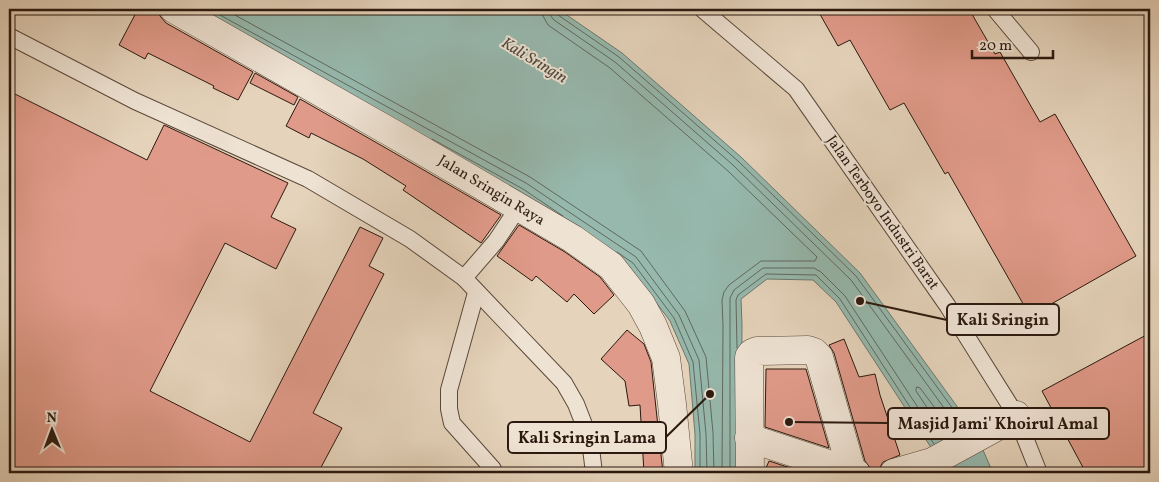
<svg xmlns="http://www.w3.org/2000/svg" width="1159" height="482" font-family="Vollkorn,serif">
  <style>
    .water { fill: #96b8ad; stroke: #6b786e }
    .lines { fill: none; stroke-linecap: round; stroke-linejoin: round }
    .shore { stroke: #60685e; stroke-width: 1 }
    .building { fill: #e09a89; stroke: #2b190f }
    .service-casing { stroke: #5a483a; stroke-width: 18 }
    .minor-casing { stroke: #5a483a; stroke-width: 29 }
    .service { stroke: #eee2d3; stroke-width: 16 }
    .minor { stroke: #eee2d3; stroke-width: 28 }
    .labels { text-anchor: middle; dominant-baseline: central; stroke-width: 4; stroke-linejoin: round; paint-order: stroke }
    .street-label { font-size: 15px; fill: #2b190f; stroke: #eee2d3 }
    .water-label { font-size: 16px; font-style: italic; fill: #4b493e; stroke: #eee2d3 }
    .leader { fill: none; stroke: #2b190f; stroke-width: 2 }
    .callout-dot { fill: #2b190f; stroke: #eee2d3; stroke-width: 2 }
    .callout { fill: #eee2d3; stroke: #2b190f; stroke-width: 2 }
    .callout-label { font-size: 16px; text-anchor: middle; font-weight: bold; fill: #2b190f }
  </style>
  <rect width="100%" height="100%" fill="#e5d3bb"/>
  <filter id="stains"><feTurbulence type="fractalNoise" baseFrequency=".004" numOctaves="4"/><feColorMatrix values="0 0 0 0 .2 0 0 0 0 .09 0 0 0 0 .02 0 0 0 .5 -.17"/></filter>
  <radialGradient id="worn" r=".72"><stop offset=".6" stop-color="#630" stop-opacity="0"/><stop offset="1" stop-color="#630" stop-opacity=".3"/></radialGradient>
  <g class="water">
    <path d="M 188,9 L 558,9 L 622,53 L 741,157 L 860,273 L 972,427 L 934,452 L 836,302 L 813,280 L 767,279 L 741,299 L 742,325 L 741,473 L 695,473 L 695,434 L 689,364 L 670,321 L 629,266 L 520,193 Z"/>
    <path d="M 979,441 L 993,473 L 943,473 L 939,464 Z"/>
  </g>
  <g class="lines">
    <g class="shore">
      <path d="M 209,9 L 526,183 L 636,257 L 679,315 L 699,360 L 706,434 L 707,473"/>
      <path d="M 224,9 L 530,177 L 641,251 L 685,311 L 706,357 L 713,433 L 714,473"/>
      <path d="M 542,9 L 543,16 L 548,25 L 610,68 L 728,171 L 817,257 L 815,261 L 761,261 L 729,285 L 724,292 L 722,300 L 723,326 L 722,473"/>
      <path d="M 549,9 L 550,15 L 554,20 L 615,62 L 733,165 L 851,280 L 955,423 L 954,425 L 939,435 L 936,435 L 845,296 L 821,272 L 814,268 L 763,268 L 734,290 L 730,298 L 730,473"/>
      <path d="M 556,9 L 558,15 L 619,57 L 738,161 L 856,276 L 964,424 L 963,427 L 954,433"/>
      <path d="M 432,139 L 523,189 L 563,216"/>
      <path d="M 617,252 L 633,263 L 674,318 L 693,362 L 700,434 L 700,473"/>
      <path d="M 737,348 L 736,300 L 738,295 L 766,274 L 816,275 L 840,299 L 934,444"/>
      <path d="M 917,387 L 920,388 L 944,420 L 943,424 L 940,425 L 938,424 L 916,391 Z"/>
    </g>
  </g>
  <g class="building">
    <path d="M 138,9 L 158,9 L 160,16 L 166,23 L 253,72 L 238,100 L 213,88 L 214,86 L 148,53 L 145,59 L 119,45 Z"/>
    <path d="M 817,9 L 969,9 L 995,54 L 1000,52 L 1040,122 L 1055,114 L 1136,256 L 1030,316 L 948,172 L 945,174 L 904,103 L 890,110 L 850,40 L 838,46 Z"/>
    <path d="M 255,73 L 298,97 L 294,105 L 250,83 Z"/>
    <path d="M 9,91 L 147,160 L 164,125 L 288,183 L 271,217 L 296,229 L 276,269 L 225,243 L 150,391 L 250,442 L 360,227 L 383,238 L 369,266 L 384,274 L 313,413 L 342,428 L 318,473 L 9,473 Z"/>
    <path d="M 300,99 L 391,151 L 501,215 L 481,243 L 403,190 L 406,186 L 363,159 L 311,133 L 309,138 L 286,126 Z"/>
    <path d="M 519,225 L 565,252 L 600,277 L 614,295 L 594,314 L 574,294 L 567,302 L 536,276 L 532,281 L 497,256 Z"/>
    <path d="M 627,330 L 644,344 L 651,362 L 663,473 L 644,473 L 640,405 L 629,406 L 625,381 L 601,359 Z"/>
    <path d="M 1150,333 L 1150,473 L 1086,473 L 1042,391 Z"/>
    <path d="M 844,339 L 859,377 L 875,374 L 880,395 L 900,455 L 883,462 L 879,469 L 879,473 L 871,473 L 871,469 L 865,461 L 834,353 L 829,345 Z"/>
    <path d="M 766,369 L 806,369 L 829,448 L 765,427 Z"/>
    <path d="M 769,461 L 806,473 L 766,473 L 766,468 Z"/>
  </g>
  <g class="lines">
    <g class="service-casing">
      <g id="service">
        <path d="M 702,9 L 796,89 L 947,305 L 1016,415 L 1039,473"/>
        <path d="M 995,9 L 1031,52"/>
        <path d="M 9,36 L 135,101 L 308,179 L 410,239 L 464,278 L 496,241 L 518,208"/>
        <path d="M 464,278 L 564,383 L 576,404 L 590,440 L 594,473"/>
        <path d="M 476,293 L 449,390 L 449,409 L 452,423 L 493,469"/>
      </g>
    </g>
    <g class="minor-casing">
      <g id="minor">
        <path d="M 174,9 L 399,137 L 573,239 L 611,266 L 641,304 L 653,326 L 666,358 L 672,404 L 679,473"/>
        <path d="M 749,438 L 856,473"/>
        <path d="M 750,473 L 749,357 L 752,353 L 757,351 L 808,350 L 814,352 L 819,357 L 852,472"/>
        <path d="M 894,473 L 932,462 L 1000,425 L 1016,415"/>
      </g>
    </g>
    <use href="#service" class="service"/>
    <use href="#minor" class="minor"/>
  </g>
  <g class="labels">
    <g class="street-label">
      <text transform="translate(491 191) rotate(31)">Jalan Sringin Raya</text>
      <text transform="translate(882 213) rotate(55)">Jalan Terboyo Industri Barat</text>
    </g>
    <g class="water-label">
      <text transform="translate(534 61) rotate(31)">Kali Sringin</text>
    </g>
  </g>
  <path class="leader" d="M860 301L947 320M789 422L888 423M710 394L666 437"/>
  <g class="callout-dot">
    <circle cx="860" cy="301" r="5"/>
    <circle cx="789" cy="422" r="5"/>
    <circle cx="710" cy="394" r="5"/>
  </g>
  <g class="callout">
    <rect x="947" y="304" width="112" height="31" rx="5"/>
    <rect x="888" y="408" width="221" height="31" rx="5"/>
    <rect x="508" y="422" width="158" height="31" rx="5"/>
  </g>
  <g class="callout-label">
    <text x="1003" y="325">Kali Sringin</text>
    <text x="998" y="429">Masjid Jami' Khoirul Amal</text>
    <text x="587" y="443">Kali Sringin Lama</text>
  </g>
  <rect width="1159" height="482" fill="none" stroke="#e5d3bb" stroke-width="30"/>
  <rect x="10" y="10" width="1139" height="462" fill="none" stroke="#2b190f" stroke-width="2.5"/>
  <rect x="15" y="15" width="1129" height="452" fill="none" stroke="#2b190f"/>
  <g transform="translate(52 430) rotate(359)" stroke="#eee2d3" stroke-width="4" paint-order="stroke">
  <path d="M0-4L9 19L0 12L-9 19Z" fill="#2b190f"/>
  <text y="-8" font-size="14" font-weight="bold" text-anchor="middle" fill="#2b190f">N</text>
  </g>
  <path d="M972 50v8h81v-8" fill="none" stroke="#2b190f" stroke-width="2.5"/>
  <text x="979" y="50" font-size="15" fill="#2b190f" stroke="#eee2d3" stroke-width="4" paint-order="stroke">20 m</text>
  <rect width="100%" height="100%" filter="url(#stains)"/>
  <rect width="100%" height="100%" fill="url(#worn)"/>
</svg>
